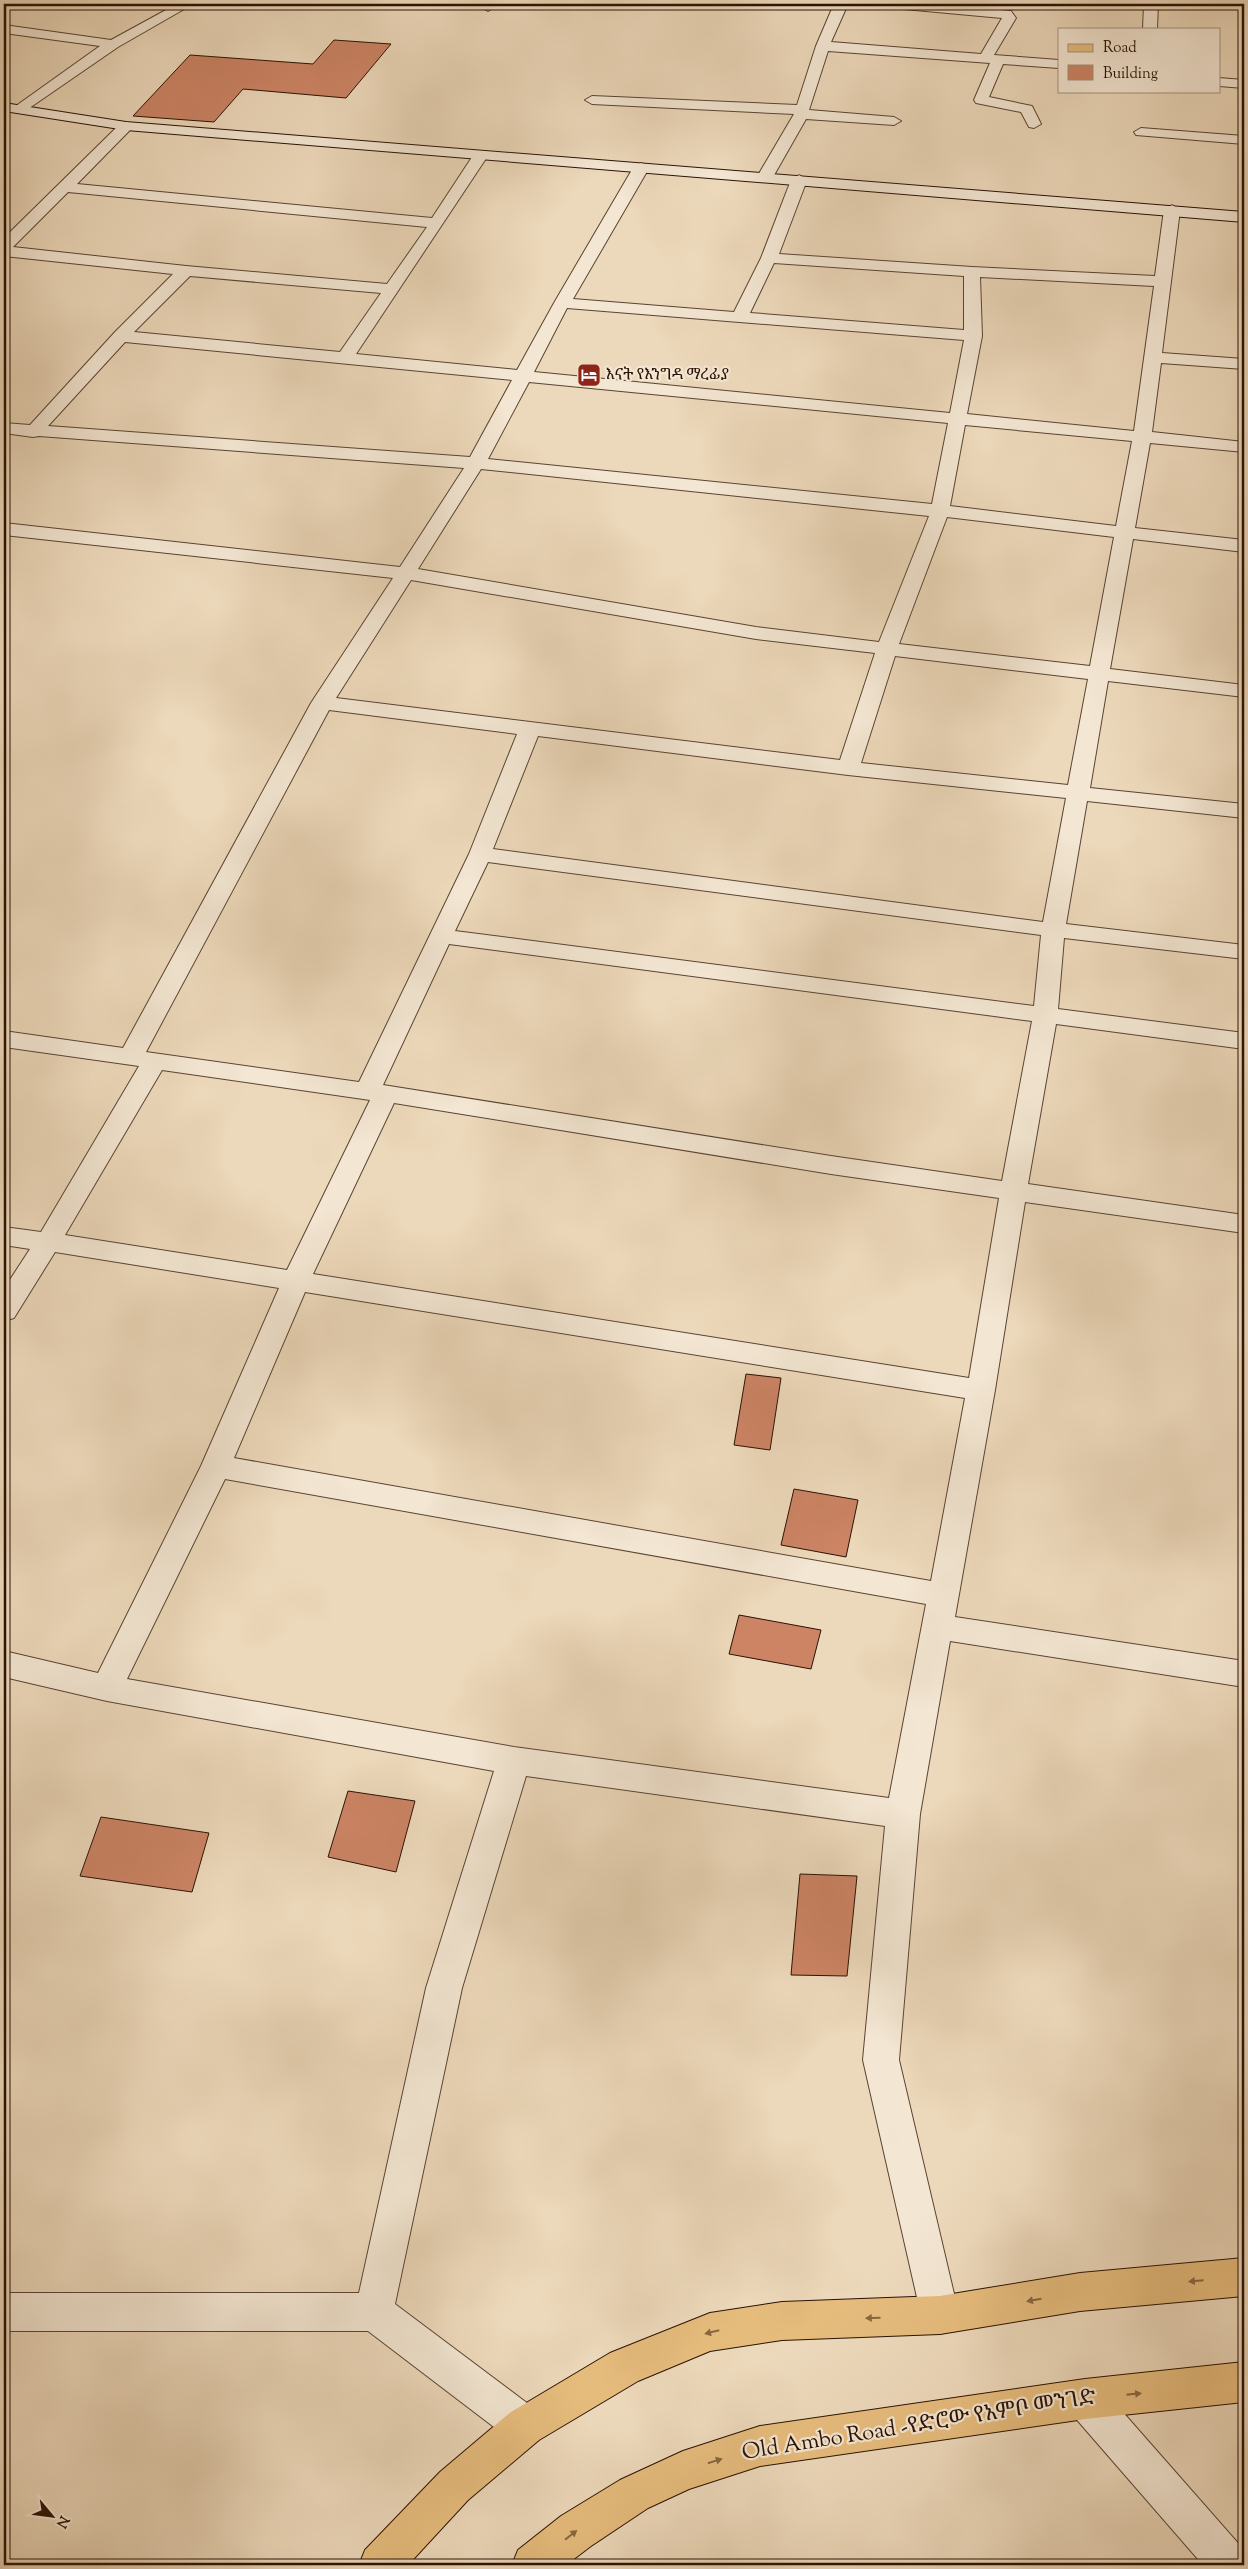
<svg xmlns="http://www.w3.org/2000/svg" width="1248" height="2569" font-family="'Sorts Mill Goudy','Noto Serif Ethiopic',serif">
  <style>
    .building { fill: #cc8465; stroke: #2a1204 }
    .lines { fill: none; stroke-linecap: round; stroke-linejoin: round }
    .street-casing { stroke: #5a4432; stroke-width: 2 }
    .secondary-casing { stroke: #2a1204; stroke-width: 2 }
    .primary-casing { stroke: #2a1204; stroke-width: 2 }
    .street { fill: #f3e6d2; fill-rule: evenodd }
    .secondary { fill: #f3e6d2; fill-rule: evenodd }
    .primary { fill: #e6bc7d; fill-rule: evenodd }
    .oneway { fill: #886740 }
    .labels { text-anchor: middle; dominant-baseline: central; stroke-width: 4.5; stroke-linejoin: round; paint-order: stroke }
    .far-poi-label { font-size: 16px; fill: #2a1204; stroke: #f3e6d2; text-anchor: start }
    .near-street-label { font-size: 22px; fill: #2a1204; stroke: #f3e6d2 }
  </style>
  <rect width="100%" height="100%" fill="#ecd8ba"/>
  <filter id="stains"><feTurbulence type="fractalNoise" baseFrequency=".004" numOctaves="4"/><feColorMatrix values="0 0 0 0 .2 0 0 0 0 .09 0 0 0 0 .02 0 0 0 .5 -.17"/></filter>
  <radialGradient id="worn" r=".72"><stop offset=".6" stop-color="#630" stop-opacity="0"/><stop offset="1" stop-color="#630" stop-opacity=".3"/></radialGradient>
  <g class="building">
    <path d="M 334,40 L 391,44 L 346,98 L 243,89 L 214,122 L 133,116 L 190,55 L 313,64 Z"/>
    <path d="M 746,1374 L 781,1378 L 770,1450 L 734,1445 Z"/>
    <path d="M 794,1489 L 858,1500 L 846,1557 L 781,1545 Z"/>
    <path d="M 739,1615 L 821,1630 L 811,1669 L 729,1654 Z"/>
    <path d="M 348,1791 L 415,1801 L 396,1872 L 328,1857 Z"/>
    <path d="M 101,1817 L 209,1833 L 192,1892 L 80,1876 Z"/>
    <path d="M 800,1874 L 857,1876 L 847,1976 L 791,1975 Z"/>
  </g>
  <g class="lines">
    <g class="street-casing">
      <g id="street">
        <path d="M 177,4 L 193,4 L 118,47 L 25,111 L 15,111 L 13,108 L 100,46 L 4,33 L 4,25 L 111,40 Z"/>
        <path d="M 484,4 L 499,4 L 488,11 L 481,7 Z"/>
        <path d="M 834,4 L 848,4 L 831,42 L 981,54 L 1002,18 L 893,8 L 886,4 L 936,4 L 1011,11 L 1016,18 L 994,55 L 1059,60 L 1059,68 L 1003,64 L 989,97 L 1032,106 L 1041,124 L 1034,128 L 1029,127 L 1021,112 L 976,103 L 974,100 L 990,63 L 828,51 L 809,110 L 894,117 L 901,121 L 894,125 L 806,119 L 773,177 L 765,182 L 757,177 L 794,114 L 592,104 L 585,100 L 592,96 L 797,105 L 816,46 Z"/>
        <path d="M 1144,4 L 1158,4 L 1157,29 L 1143,29 Z"/>
        <path d="M 1222,4 L 1244,4 L 1244,10 L 1224,7 Z"/>
        <path d="M 1219,78 L 1244,80 L 1244,88 L 1219,86 Z"/>
        <path d="M 126,122 L 133,126 L 131,129 L 77,184 L 432,218 L 476,151 L 486,151 L 489,154 L 356,354 L 517,370 L 554,303 L 633,168 L 641,163 L 649,168 L 573,299 L 734,312 L 761,258 L 791,180 L 799,175 L 807,180 L 779,254 L 972,267 L 1155,276 L 1164,210 L 1172,205 L 1180,210 L 1162,353 L 1244,359 L 1244,369 L 1161,363 L 1152,432 L 1244,442 L 1244,452 L 1150,443 L 1135,528 L 1244,540 L 1244,552 L 1133,539 L 1110,669 L 1244,685 L 1244,697 L 1108,681 L 1090,788 L 1244,804 L 1244,818 L 1087,801 L 1066,924 L 1244,945 L 1244,959 L 1064,938 L 1058,1009 L 1244,1033 L 1244,1049 L 1056,1024 L 1028,1184 L 1244,1215 L 1244,1233 L 1025,1202 L 995,1390 L 955,1617 L 1244,1661 L 1244,1687 L 950,1641 L 920,1814 L 899,2060 L 959,2315 L 954,2328 L 940,2334 L 926,2328 L 921,2315 L 863,2060 L 885,1826 L 526,1776 L 462,1988 L 395,2304 L 539,2412 L 545,2426 L 539,2440 L 525,2446 L 511,2440 L 368,2331 L 4,2331 L 4,2293 L 359,2293 L 426,1988 L 494,1771 L 107,1701 L 4,1677 L 4,1651 L 98,1673 L 201,1466 L 279,1288 L 55,1252 L 14,1318 L 4,1321 L 4,1289 L 30,1249 L 4,1245 L 4,1227 L 41,1232 L 139,1066 L 4,1047 L 4,1031 L 123,1048 L 311,703 L 393,578 L 4,535 L 4,523 L 400,567 L 464,468 L 39,436 L 33,437 L 4,433 L 4,423 L 30,425 L 115,332 L 173,274 L 4,256 L 4,238 L 121,123 ZM 68,192 L 427,227 L 387,284 L 186,266 L 13,247 ZM 774,263 L 964,276 L 964,330 L 750,313 ZM 190,276 L 381,293 L 340,352 L 134,332 ZM 980,277 L 1154,286 L 1134,431 L 967,414 L 982,336 ZM 567,308 L 964,340 L 950,413 L 534,372 ZM 125,342 L 512,380 L 470,457 L 48,426 ZM 529,382 L 948,423 L 932,504 L 488,459 ZM 965,425 L 1132,441 L 1116,526 L 950,506 ZM 481,469 L 929,516 L 879,642 L 756,627 L 418,569 ZM 947,517 L 1114,537 L 1090,666 L 899,644 ZM 411,580 L 756,639 L 875,653 L 840,760 L 336,698 ZM 895,656 L 1088,679 L 1068,785 L 861,763 ZM 329,710 L 517,734 L 469,854 L 359,1082 L 146,1052 ZM 538,736 L 848,775 L 1066,798 L 1043,922 L 493,849 ZM 488,862 L 1041,935 L 1034,1006 L 455,931 ZM 449,944 L 1032,1021 L 1002,1181 L 831,1156 L 383,1085 ZM 162,1070 L 370,1100 L 287,1270 L 65,1235 ZM 394,1103 L 831,1174 L 999,1198 L 969,1378 L 313,1274 ZM 305,1292 L 965,1398 L 931,1581 L 234,1458 ZM 225,1479 L 926,1604 L 889,1798 L 514,1747 L 127,1679 Z"/>
        <path d="M 1141,128 L 1244,136 L 1244,144 L 1136,135 L 1134,132 Z"/>
        <path d="M 1085,2379 L 1099,2385 L 1244,2550 L 1244,2565 L 1203,2565 L 1071,2413 L 1065,2399 L 1071,2385 Z"/>
      </g>
    </g>
    <g class="secondary-casing">
      <path id="secondary" d="M 4,103 L 126,122 L 1244,212 L 1244,222 L 126,130 L 4,111 Z"/>
    </g>
    <g class="primary-casing">
      <g id="primary">
        <path d="M 1244,2258 L 1244,2296 L 1080,2311 L 940,2334 L 782,2340 L 710,2351 L 638,2381 L 539,2440 L 468,2500 L 408,2565 L 359,2565 L 365,2550 L 440,2472 L 511,2412 L 610,2353 L 710,2313 L 782,2302 L 940,2296 L 1080,2273 Z"/>
        <path d="M 1244,2362 L 1244,2402 L 1085,2419 L 760,2466 L 689,2489 L 648,2508 L 591,2546 L 566,2565 L 512,2565 L 518,2550 L 561,2516 L 620,2480 L 683,2451 L 760,2426 L 1085,2379 Z"/>
      </g>
    </g>
    <use href="#street" class="street"/>
    <use href="#secondary" class="secondary"/>
    <use href="#primary" class="primary"/>
  </g>
  <defs><path id="oneway-solid" d="M-6-.8H1V-3.2L6.5 0L1 3.2V.8H-6Z" transform="scale(1.25)"/></defs>
  <g class="oneway">
    <use href="#oneway-solid" transform="translate(1196 2281) rotate(175)"/>
    <use href="#oneway-solid" transform="translate(1034 2300) rotate(170)"/>
    <use href="#oneway-solid" transform="translate(873 2318) rotate(178)"/>
    <use href="#oneway-solid" transform="translate(712 2332) rotate(166)"/>
    <use href="#oneway-solid" transform="translate(1134 2394) rotate(-6)"/>
    <use href="#oneway-solid" transform="translate(715 2461) rotate(-18)"/>
    <use href="#oneway-solid" transform="translate(571 2535) rotate(-38)"/>
  </g>
  <defs>
    <g id="hotel-square" transform="scale(1.25)"><rect x="-9" y="-9" width="18" height="18" rx="4" fill="#8f2418" stroke="#f3e6d2"/><path d="M-6-4.5h1.5V1H6V5H4.5V3h-9V5H-6ZM-4 0a1.8 1.8 0 1 1 3.6 0ZM.5 0V-2.5h3Q6-2.5 6 0Z" fill="#fff"/></g>
  </defs>
  <g fill-rule="evenodd">
    <use href="#hotel-square" x="589" y="375"/>
  </g>
  <g class="labels">
    <g class="far-poi-label">
      <text x="606" y="375">እናት የእንግዳ ማረፊያ</text>
    </g>
    <g class="near-street-label">
      <text transform="translate(919 2426) rotate(-9)">Old Ambo Road -የድሮው የአምቦ መንገድ</text>
    </g>
  </g>
  <rect width="1248" height="2569" fill="none" stroke="#ecd8ba" stroke-width="20"/>
  <rect x="5" y="5" width="1238" height="2559" fill="none" stroke="#2a1204" stroke-width="2.5"/>
  <rect x="10" y="10" width="1228" height="2549" fill="none" stroke="#2a1204"/>
  <rect x="1058" y="28" width="162" height="65" fill="#f3e6d2" stroke="#a39180"/>
  <rect x="1068" y="44" width="25" height="8" fill="#e6bc7d" stroke="#a39180"/>
  <text x="1103" y="52" font-size="15" fill="#2a1204">Road</text>
  <rect x="1068" y="65" width="25" height="15" fill="#cc8465" stroke="#a39180"/>
  <text x="1103" y="78" font-size="15" fill="#2a1204">Building</text>
  <g transform="translate(52 2516) rotate(119)" stroke="#f3e6d2" stroke-width="4" paint-order="stroke">
  <path d="M0-4L9 19L0 12L-9 19Z" fill="#2a1204"/>
  <text y="-8" font-size="14" font-weight="bold" text-anchor="middle" fill="#2a1204">N</text>
  </g>
  <rect width="100%" height="100%" filter="url(#stains)"/>
  <rect width="100%" height="100%" fill="url(#worn)"/>
</svg>
